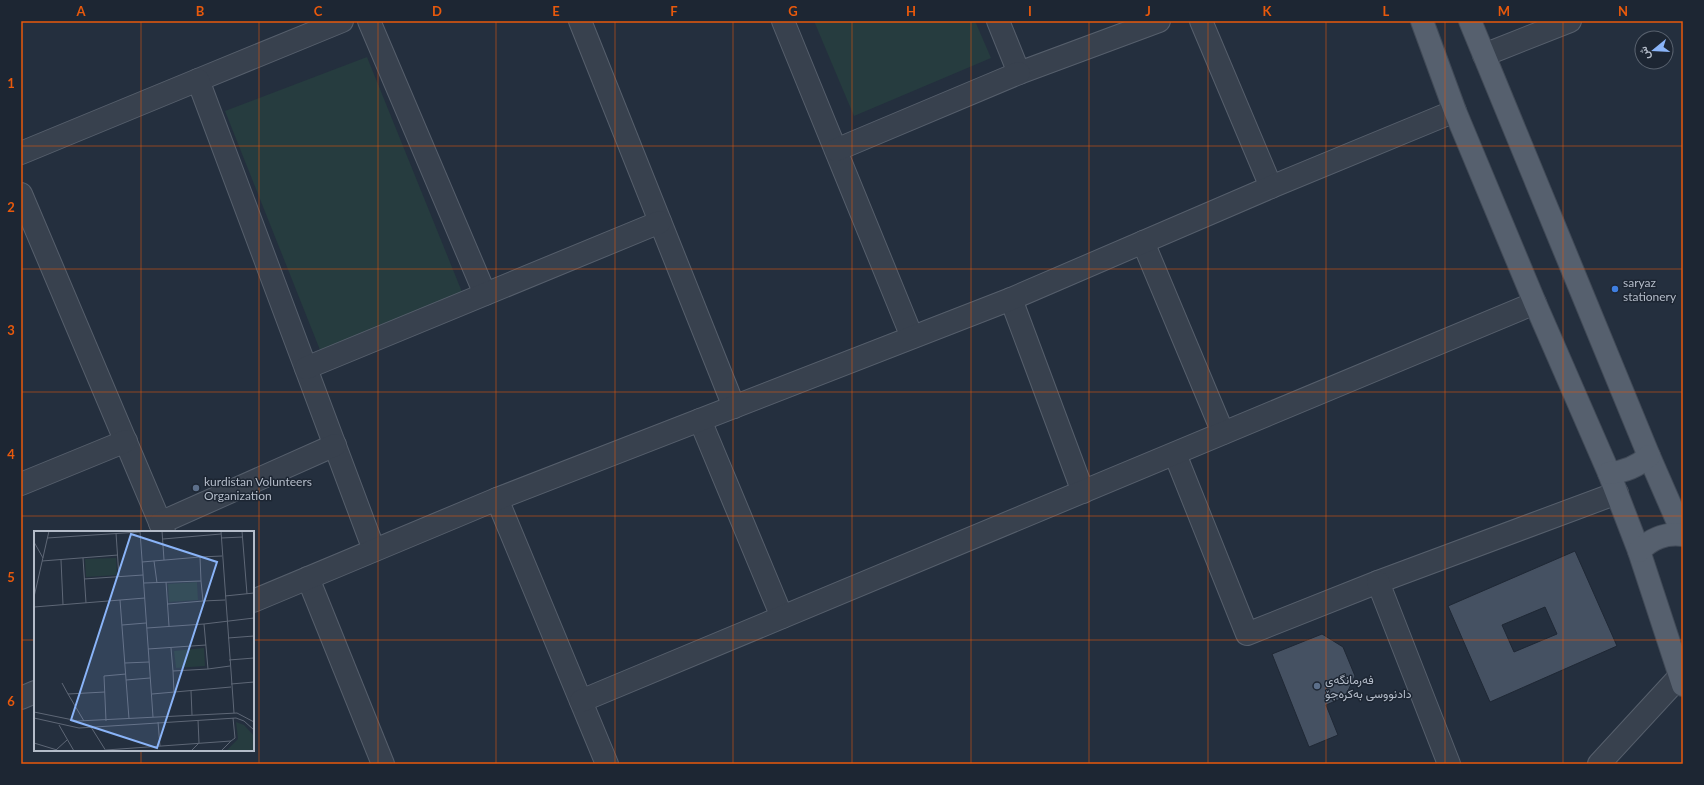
<svg xmlns="http://www.w3.org/2000/svg" width="1704" height="785" font-family="Lato,Vazirmatn,sans-serif">
  <style>
    .green { fill: #263c3f }
    .building { fill: #455162; stroke: #1f2835; fill-rule: evenodd }
    .lines { fill: none; stroke-linecap: round; stroke-linejoin: round }
    .minor-casing { stroke: #565f6c; stroke-width: 24 }
    .major-casing { stroke: #414a57; stroke-width: 24 }
    .minor { stroke: #38414e; stroke-width: 22 }
    .major { stroke: #56606e; stroke-width: 22 }
    .grid { fill: none; stroke: #e8590c; stroke-width: 1; stroke-opacity: 0.55 }
    .shop-dot { fill: #3f7fe0; stroke: #1d2633; stroke-width: 1.5 }
    .service-dot { fill: #5c6f8a; stroke: #1d2633; stroke-width: 1.5 }
    .labels { text-anchor: middle; dominant-baseline: central; stroke-width: 3; stroke-linejoin: round; paint-order: stroke }
    .poi-label { font-size: 12px; fill: #b4bcc9; stroke: #1d2633; text-anchor: start }
    .inset-road { fill: none; stroke: #5e6776; stroke-width: 1 }
    .view { fill: #8ab4f8; fill-opacity: 0.15; stroke: #8ab4f8; stroke-width: 2 }
    .inset-edge { fill: none; stroke: #b4bcc9; stroke-width: 2 }
    .neatline { fill: none; stroke: #e8590c; stroke-width: 1.5 }
    .grid-label { font-size: 13px; text-anchor: middle; font-weight: bold; fill: #e8590c }
  </style>
  <rect width="100%" height="100%" fill="#242f3e"/>
  <g class="green">
    <path d="M 814,21 L 975,21 L 991,58 L 854,116 Z"/>
    <path d="M 367,57 L 462,292 L 320,350 L 225,111 Z"/>
  </g>
  <g class="building">
    <path d="M 1575,551 L 1617,646 L 1490,702 L 1448,606 ZM 1545,607 L 1557,634 L 1514,652 L 1502,625 Z"/>
    <path d="M 1322,634 L 1343,647 L 1355,676 L 1345,697 L 1326,705 L 1338,735 L 1309,747 L 1272,654 Z"/>
  </g>
  <g class="lines">
    <g class="minor-casing">
      <g id="minor">
        <path d="M 369,21 L 485,294"/>
        <path d="M 580,21 L 734,407"/>
        <path d="M 783,21 L 912,337"/>
        <path d="M 998,21 L 1019,73 L 1159,21"/>
        <path d="M 1201,21 L 1271,187"/>
        <path d="M 1484,55 L 1570,21"/>
        <path d="M 198,80 L 342,21"/>
        <path d="M 836,150 L 1019,73"/>
        <path d="M 21,153 L 198,80 L 374,550"/>
        <path d="M 21,194 L 164,532"/>
        <path d="M 1143,242 L 1223,433"/>
        <path d="M 1011,299 L 1083,492"/>
        <path d="M 306,368 L 660,222"/>
        <path d="M 700,420 L 782,617"/>
        <path d="M 1175,454 L 1247,634 L 1378,582 L 1617,493"/>
        <path d="M 21,484 L 126,441"/>
        <path d="M 497,499 L 607,764"/>
        <path d="M 160,523 L 335,445"/>
        <path d="M 308,578 L 383,764"/>
        <path d="M 1378,582 L 1449,764"/>
        <path d="M 253,601 L 497,499 L 1011,299 L 1271,187 L 1455,111"/>
        <path d="M 21,698 L 35,692"/>
        <path d="M 581,701 L 1535,303"/>
        <path d="M 1599,764 L 1680,676"/>
      </g>
    </g>
    <g class="major-casing">
      <g id="major">
        <path d="M 1422,21 L 1455,111 L 1535,303 L 1609,473 L 1639,551 L 1683,685"/>
        <path d="M 1470,21 L 1649,456 L 1683,534"/>
        <path d="M 1609,473 C 1625,472 1637,467 1649,456"/>
        <path d="M 1639,551 C 1652,538 1665,533 1683,535"/>
      </g>
    </g>
    <use href="#minor" class="minor"/>
    <use href="#major" class="major"/>
  </g>
  <path class="grid" d="M 141,21 L 141,532M 259,21 L 259,764M 378,21 L 378,764M 496,21 L 496,764M 615,21 L 615,764M 733,21 L 733,764M 852,21 L 852,764M 971,21 L 971,764M 1089,21 L 1089,764M 1208,21 L 1208,764M 1326,21 L 1326,764M 1445,21 L 1445,764M 1563,21 L 1563,764M 21,146 L 1683,146M 21,269 L 1683,269M 21,392 L 1683,392M 21,516 L 1683,516M 21,640 L 35,640M 253,640 L 1683,640M 141,750 L 141,764"/>
  <circle class="shop-dot" cx="1615" cy="289" r="4"/>
  <g class="service-dot">
    <circle cx="196" cy="488" r="4"/>
    <circle cx="1317" cy="686" r="4"/>
  </g>
  <g class="labels">
    <g class="poi-label">
      <text x="1623" y="282">saryaz<tspan x="1623" dy="14">stationery</tspan></text>
      <text x="204" y="481">kurdistan Volunteers<tspan x="204" dy="14">Organization</tspan></text>
      <text x="1325" y="679">فەرمانگەی<tspan x="1325" dy="14">دادنووسی بەکرەجۆ</tspan></text>
    </g>
  </g>
  <g transform="translate(34 531)">
    <rect width="220" height="220" fill="#242f3e"/>
    <path d="M 82,27 L 83,44 L 52,46 L 51,28 ZM 163,51 L 164,69 L 135,71 L 134,53 ZM 170,117 L 171,135 L 142,137 L 140,120 ZM 202,191 L 210,194 L 220,205 L 220,220 L 192,220 L 204,208 Z" fill="#263c3f"/>
    <path class="inset-road" d="M 106,0 L 119,186M 128,0 L 130,29M 187,0 L 200,182M 208,0 L 213,63M 82,2 L 85,46M 13,7 L 106,1M 187,7 L 209,6M 129,8 L 187,3M 0,11 L 9,27M 49,27 L 52,72M 27,29 L 29,74M 8,30 L 84,24M 120,30 L 123,52M 108,31 L 166,26M 50,48 L 109,44M 132,51 L 135,95M 110,52 L 167,50 L 166,26 L 188,25M 191,65 L 220,62M 0,66 L 15,0M 86,69 L 95,188M 169,70 L 191,69M 134,73 L 169,70 L 167,50M 0,76 L 111,67M 170,93 L 220,87M 88,94 L 112,92M 113,97 L 170,93 L 174,138 L 196,135M 194,107 L 220,105M 137,117 L 139,140M 114,118 L 172,114M 195,129 L 220,127M 91,132 L 115,131M 92,149 L 116,147M 28,152 L 34,163M 197,153 L 220,151M 157,160 L 158,184M 140,161 L 139,140 L 174,138M 118,163 L 197,156M 0,181 L 44,190 L 203,182 L 220,191M 0,187 L 45,197 L 202,187 L 210,190 L 220,199M 50,190 L 34,163 L 71,161M 72,190 L 70,145 L 92,143M 124,191 L 126,215M 25,194 L 40,220M 57,196 L 72,220M 0,212 L 23,219M 22,219 L 33,209M 72,219 L 197,210 L 201,207 L 199,187M 157,220 L 165,212 L 164,189M 187,220 L 197,210"/>
    <path class="view" d="M 97,3 L 183,31 L 123,217 L 37,189 Z"/>
    <rect width="220" height="220" class="inset-edge"/>
  </g>
  <rect width="1704" height="785" fill="none" stroke="#1d2633" stroke-width="44"/>
  <g transform="translate(1654 50) rotate(252)"><circle r="19" fill="#1d2633" stroke="#59626f"/>
  <path d="M0-3L7 15L0 10L-7 15Z" fill="#8ab4f8"/>
  <text y="-6" font-size="11" font-weight="bold" text-anchor="middle" fill="#b4bcc9">ش</text>
  </g>
  <rect x="22" y="22" width="1660" height="741" class="neatline"/>
  <g class="grid-label">
    <text x="81" y="16">A</text>
    <text x="200" y="16">B</text>
    <text x="318" y="16">C</text>
    <text x="437" y="16">D</text>
    <text x="556" y="16">E</text>
    <text x="674" y="16">F</text>
    <text x="793" y="16">G</text>
    <text x="911" y="16">H</text>
    <text x="1030" y="16">I</text>
    <text x="1148" y="16">J</text>
    <text x="1267" y="16">K</text>
    <text x="1386" y="16">L</text>
    <text x="1504" y="16">M</text>
    <text x="1623" y="16">N</text>
    <text x="11" y="88">1</text>
    <text x="11" y="212">2</text>
    <text x="11" y="335">3</text>
    <text x="11" y="459">4</text>
    <text x="11" y="582">5</text>
    <text x="11" y="706">6</text>
  </g>
</svg>
